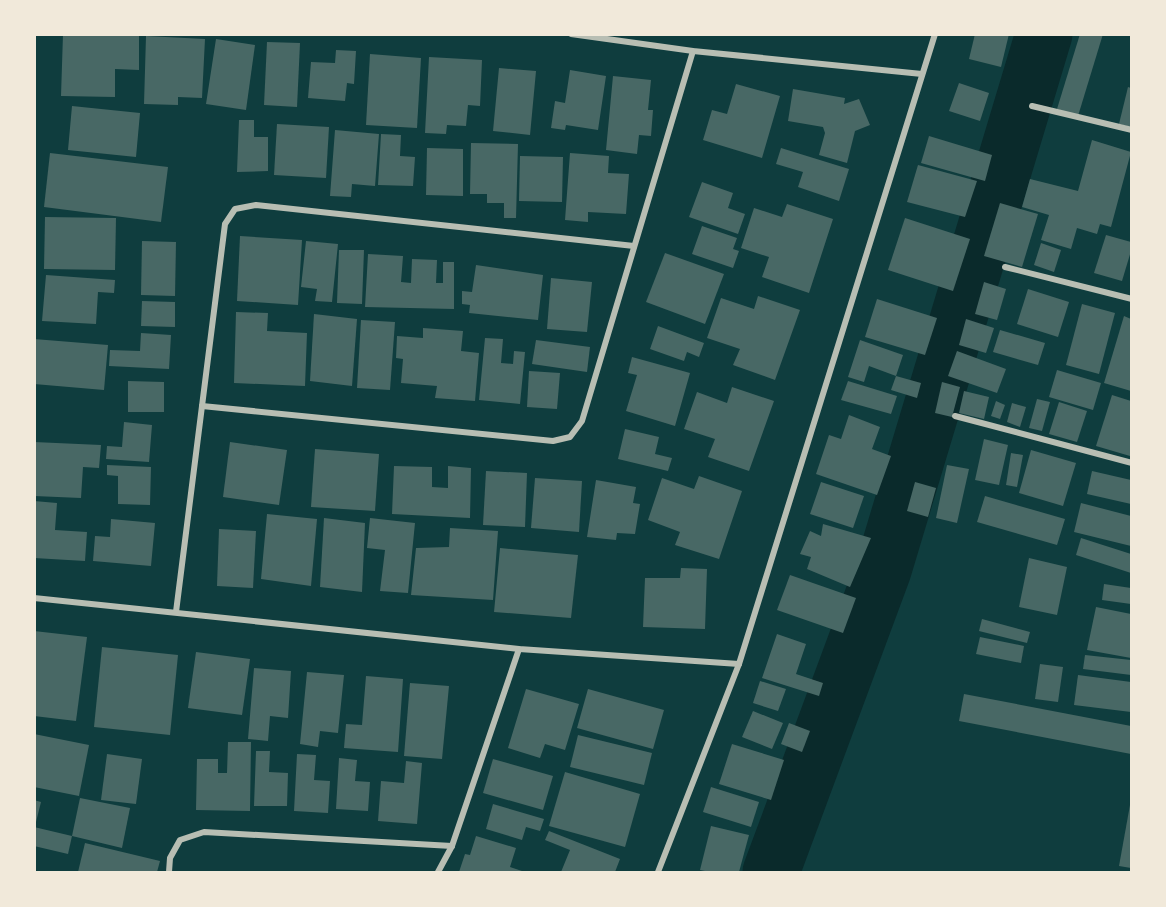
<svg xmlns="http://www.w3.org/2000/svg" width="1166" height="907" font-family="'Sofia Sans Condensed',sans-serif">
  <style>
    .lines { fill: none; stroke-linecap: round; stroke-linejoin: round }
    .river { stroke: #0a2a2b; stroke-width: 57 }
    .building { fill: #486865 }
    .minor { stroke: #b8beb3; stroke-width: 6 }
  </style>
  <rect width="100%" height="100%" fill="#0f3d3e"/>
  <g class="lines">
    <path class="river" d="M 771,872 L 883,570 L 1044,34"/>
  </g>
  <g class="building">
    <path d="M 63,34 L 139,36 L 139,70 L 115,69 L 115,97 L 61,96 Z"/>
    <path d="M 975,34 L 1009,34 L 1001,67 L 969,59 Z"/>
    <path d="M 1080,34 L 1103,34 L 1078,116 L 1057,109 Z"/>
    <path d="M 146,36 L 205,39 L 202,98 L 178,97 L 178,105 L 144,104 Z"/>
    <path d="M 216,39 L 255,45 L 246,110 L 206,104 Z"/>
    <path d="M 267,42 L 300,43 L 297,107 L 264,105 Z"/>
    <path d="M 336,50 L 356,51 L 354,84 L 347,83 L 345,101 L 308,98 L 311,62 L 335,63 Z"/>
    <path d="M 370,54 L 421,58 L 417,128 L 366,125 Z"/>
    <path d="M 429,57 L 482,60 L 480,106 L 468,105 L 466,126 L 447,125 L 446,134 L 425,133 Z"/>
    <path d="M 499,68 L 536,71 L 530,135 L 493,131 Z"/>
    <path d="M 570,70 L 606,76 L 598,130 L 566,125 L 565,130 L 551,128 L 555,101 L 565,103 Z"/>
    <path d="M 613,76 L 651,80 L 648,110 L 653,110 L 651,136 L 639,135 L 637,154 L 606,150 Z"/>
    <path d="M 959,83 L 989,93 L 980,121 L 949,111 Z"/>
    <path d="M 736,84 L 780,96 L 762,158 L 703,140 L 712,110 L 727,114 Z"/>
    <path d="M 1128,87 L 1131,88 L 1131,127 L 1119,124 Z"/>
    <path d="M 793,89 L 845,98 L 844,104 L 859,99 L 870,125 L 855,131 L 847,163 L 819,155 L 825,133 L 823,127 L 788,121 Z"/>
    <path d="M 72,106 L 140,113 L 136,157 L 68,150 Z"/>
    <path d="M 239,120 L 254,120 L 254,137 L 268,137 L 268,171 L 237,172 Z"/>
    <path d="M 277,124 L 329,127 L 326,178 L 274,175 Z"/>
    <path d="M 335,130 L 379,134 L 375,186 L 352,184 L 351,197 L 330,196 Z"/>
    <path d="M 381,134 L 401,135 L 400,156 L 415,157 L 413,186 L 378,185 Z"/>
    <path d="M 929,136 L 992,155 L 985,181 L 921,163 Z"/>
    <path d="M 1092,140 L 1131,152 L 1111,227 L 1100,224 L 1097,234 L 1077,228 L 1071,249 L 1041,240 L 1049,215 L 1022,207 L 1030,179 L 1078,191 Z"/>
    <path d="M 471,143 L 518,144 L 516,218 L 504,218 L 504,203 L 487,203 L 487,194 L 470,194 Z"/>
    <path d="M 427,148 L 463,149 L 463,196 L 426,195 Z"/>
    <path d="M 781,148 L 849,169 L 839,201 L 798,187 L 803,172 L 776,164 Z"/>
    <path d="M 50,153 L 168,167 L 161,222 L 44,207 Z"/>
    <path d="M 570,153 L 609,156 L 608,173 L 629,174 L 626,214 L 588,212 L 588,222 L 565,220 Z"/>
    <path d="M 520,156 L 563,157 L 562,202 L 519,201 Z"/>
    <path d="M 918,165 L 977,181 L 965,217 L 907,202 Z"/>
    <path d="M 702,182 L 733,193 L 728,208 L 745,214 L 738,234 L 689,217 Z"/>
    <path d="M 1000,203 L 1038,214 L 1022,267 L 984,256 Z"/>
    <path d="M 787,204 L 833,219 L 809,293 L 762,277 L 769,257 L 741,248 L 754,208 L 782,217 Z"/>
    <path d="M 45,217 L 116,218 L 115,270 L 44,269 Z"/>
    <path d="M 905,218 L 970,239 L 953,291 L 888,270 Z"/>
    <path d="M 702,226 L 737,238 L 733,249 L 739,251 L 733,268 L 692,254 Z"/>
    <path d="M 1106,235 L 1131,242 L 1131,251 L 1122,281 L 1094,273 Z"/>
    <path d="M 240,236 L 302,240 L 298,305 L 237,301 Z"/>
    <path d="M 142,241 L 176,242 L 175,296 L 141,295 Z"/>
    <path d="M 306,241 L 338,244 L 332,302 L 315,301 L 317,289 L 301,287 Z"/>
    <path d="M 1041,243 L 1061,250 L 1054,272 L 1034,265 Z"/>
    <path d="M 339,250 L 364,250 L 362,304 L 337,303 Z"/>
    <path d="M 665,253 L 724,274 L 705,324 L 646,302 Z"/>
    <path d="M 368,254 L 403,256 L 401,282 L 411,283 L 412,259 L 437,260 L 436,283 L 443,283 L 443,262 L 454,262 L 454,309 L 365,307 Z"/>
    <path d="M 476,265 L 543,275 L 538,320 L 469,313 L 470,305 L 462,304 L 462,291 L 472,292 Z"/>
    <path d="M 46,275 L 115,280 L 114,293 L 98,292 L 96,324 L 42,321 Z"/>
    <path d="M 551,278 L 592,282 L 587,332 L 547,329 Z"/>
    <path d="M 984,282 L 1006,289 L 997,320 L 975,314 Z"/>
    <path d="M 1028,289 L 1069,302 L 1058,337 L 1017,324 Z"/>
    <path d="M 758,296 L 800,310 L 775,380 L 733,365 L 740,349 L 707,338 L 721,298 L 754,309 Z"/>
    <path d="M 877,299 L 937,318 L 925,355 L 865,337 Z"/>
    <path d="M 142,301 L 175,302 L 175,327 L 141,326 Z"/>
    <path d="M 1082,304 L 1115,313 L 1099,374 L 1066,365 Z"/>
    <path d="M 236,312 L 268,313 L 267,331 L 307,333 L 305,386 L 234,383 Z"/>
    <path d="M 314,314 L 357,319 L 352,386 L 310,381 Z"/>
    <path d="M 1124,316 L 1131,319 L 1131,391 L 1104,383 Z"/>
    <path d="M 966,319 L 994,328 L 986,353 L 959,345 Z"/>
    <path d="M 361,320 L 395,322 L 390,390 L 357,388 Z"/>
    <path d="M 658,326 L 704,343 L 699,357 L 687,352 L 684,361 L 650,349 Z"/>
    <path d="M 423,328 L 463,331 L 461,351 L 479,353 L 475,401 L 435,398 L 437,386 L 401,383 L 403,359 L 396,358 L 397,336 L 423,338 Z"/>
    <path d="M 1000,330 L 1045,343 L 1038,365 L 993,352 Z"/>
    <path d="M 141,333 L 171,335 L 169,369 L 109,366 L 110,350 L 140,351 Z"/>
    <path d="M 485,338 L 503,339 L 501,363 L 513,364 L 514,351 L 525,352 L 520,404 L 479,400 Z"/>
    <path d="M 34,339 L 108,345 L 104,390 L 34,384 Z"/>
    <path d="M 536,340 L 590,347 L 587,372 L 532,364 Z"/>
    <path d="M 860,340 L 903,355 L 896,376 L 869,366 L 864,382 L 848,377 Z"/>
    <path d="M 957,351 L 1006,369 L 997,393 L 948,376 Z"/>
    <path d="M 632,357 L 690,373 L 675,426 L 626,411 L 637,375 L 628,373 Z"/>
    <path d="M 1057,370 L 1101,383 L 1093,410 L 1049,397 Z"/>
    <path d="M 529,371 L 560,373 L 557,409 L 527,407 Z"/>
    <path d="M 896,376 L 921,383 L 917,398 L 891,390 Z"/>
    <path d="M 128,381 L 164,382 L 164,412 L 128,412 Z"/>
    <path d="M 848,381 L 897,396 L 891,414 L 841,400 Z"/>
    <path d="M 942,382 L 960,387 L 952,417 L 935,413 Z"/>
    <path d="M 732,387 L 774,401 L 749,471 L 708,457 L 715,439 L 684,429 L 697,392 L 727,403 Z"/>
    <path d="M 964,391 L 989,397 L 984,419 L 959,413 Z"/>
    <path d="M 1112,395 L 1131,401 L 1130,456 L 1096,446 Z"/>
    <path d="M 1037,399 L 1050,402 L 1042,431 L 1029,428 Z"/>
    <path d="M 996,401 L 1005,405 L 1000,419 L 991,416 Z"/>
    <path d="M 1059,402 L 1087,411 L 1077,442 L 1049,434 Z"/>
    <path d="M 1012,403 L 1026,407 L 1020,427 L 1007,422 Z"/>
    <path d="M 849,415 L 880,427 L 872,449 L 891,456 L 877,495 L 816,474 L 829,435 L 841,439 Z"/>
    <path d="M 124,422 L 152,425 L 149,462 L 106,459 L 107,446 L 122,447 Z"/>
    <path d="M 625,429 L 659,437 L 655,454 L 672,458 L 668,471 L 618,459 Z"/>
    <path d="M 984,439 L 1008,445 L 999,485 L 975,480 Z"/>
    <path d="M 34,442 L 101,445 L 99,468 L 83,467 L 81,498 L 34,496 Z"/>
    <path d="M 230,442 L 287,450 L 279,505 L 223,497 Z"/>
    <path d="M 315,449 L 379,454 L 375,511 L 311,507 Z"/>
    <path d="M 1031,450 L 1076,463 L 1063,506 L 1019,493 Z"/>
    <path d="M 1011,453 L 1023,455 L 1017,487 L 1006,485 Z"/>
    <path d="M 107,465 L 151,467 L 150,505 L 118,504 L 118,476 L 107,475 Z"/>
    <path d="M 947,465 L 969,469 L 957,523 L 936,518 Z"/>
    <path d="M 394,466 L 432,467 L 432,487 L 448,488 L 448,466 L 471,468 L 470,518 L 392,514 Z"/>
    <path d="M 486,471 L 527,473 L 525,527 L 483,525 Z"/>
    <path d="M 1092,471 L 1131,480 L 1131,504 L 1087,494 Z"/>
    <path d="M 699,476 L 742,491 L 719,559 L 675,545 L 680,532 L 648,520 L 662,478 L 694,489 Z"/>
    <path d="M 535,478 L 582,481 L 579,532 L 531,528 Z"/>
    <path d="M 596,480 L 636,487 L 633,503 L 640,504 L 635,534 L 617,533 L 616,540 L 587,537 Z"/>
    <path d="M 821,482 L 864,496 L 853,528 L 810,514 Z"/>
    <path d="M 915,482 L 936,488 L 928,517 L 907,511 Z"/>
    <path d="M 985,496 L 1065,519 L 1057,545 L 977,522 Z"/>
    <path d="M 34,501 L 57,503 L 55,530 L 87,532 L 85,561 L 34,558 Z"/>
    <path d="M 1081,503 L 1131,516 L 1131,546 L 1074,532 Z"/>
    <path d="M 267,514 L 317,519 L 311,586 L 261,579 Z"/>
    <path d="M 324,518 L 365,523 L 362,592 L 320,587 Z"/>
    <path d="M 370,518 L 415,523 L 408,593 L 380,591 L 385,550 L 367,548 Z"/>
    <path d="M 111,519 L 155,523 L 151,566 L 93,561 L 95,536 L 110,537 Z"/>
    <path d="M 823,524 L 871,538 L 850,587 L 807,569 L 811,557 L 800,554 L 810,531 L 821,536 Z"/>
    <path d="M 450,528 L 498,531 L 493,600 L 411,595 L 416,548 L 449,547 Z"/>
    <path d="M 219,529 L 256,531 L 253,588 L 217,586 Z"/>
    <path d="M 1081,538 L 1131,554 L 1131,573 L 1076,555 Z"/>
    <path d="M 500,548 L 578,555 L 571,618 L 494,612 Z"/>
    <path d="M 1029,558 L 1067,567 L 1057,615 L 1019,607 Z"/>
    <path d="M 681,568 L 707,569 L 705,629 L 643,627 L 645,578 L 680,578 Z"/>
    <path d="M 790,575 L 856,598 L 843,633 L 777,610 Z"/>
    <path d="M 1104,584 L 1131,588 L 1131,604 L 1102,600 Z"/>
    <path d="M 1096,607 L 1131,614 L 1131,658 L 1087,650 Z"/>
    <path d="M 982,619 L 1030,632 L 1027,643 L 979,631 Z"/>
    <path d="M 34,631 L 87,637 L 76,721 L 34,716 Z"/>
    <path d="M 777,634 L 806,644 L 796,674 L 823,683 L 819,696 L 762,678 Z"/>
    <path d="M 980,637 L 1024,646 L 1021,663 L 976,654 Z"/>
    <path d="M 102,647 L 178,655 L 170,735 L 94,727 Z"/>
    <path d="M 196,652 L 250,659 L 242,715 L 188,708 Z"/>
    <path d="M 1085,655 L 1131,660 L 1131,675 L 1083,669 Z"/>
    <path d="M 1040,664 L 1063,667 L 1058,702 L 1035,699 Z"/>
    <path d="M 254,668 L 291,671 L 288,718 L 270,716 L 268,741 L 248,739 Z"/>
    <path d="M 307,672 L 344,675 L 338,733 L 320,731 L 318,747 L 300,744 Z"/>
    <path d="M 1078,675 L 1131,682 L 1131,712 L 1074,705 Z"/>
    <path d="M 366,676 L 403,679 L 398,752 L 344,748 L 346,724 L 362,725 Z"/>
    <path d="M 760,681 L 786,689 L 778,711 L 753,703 Z"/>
    <path d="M 410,683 L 449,686 L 442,759 L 404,756 Z"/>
    <path d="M 526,689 L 579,704 L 565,750 L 545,744 L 540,758 L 508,748 Z"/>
    <path d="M 588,689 L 664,710 L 653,749 L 577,728 Z"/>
    <path d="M 964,694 L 1131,726 L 1131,754 L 959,721 Z"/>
    <path d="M 753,711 L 783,723 L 772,749 L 742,737 Z"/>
    <path d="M 789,723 L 810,731 L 802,752 L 781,744 Z"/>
    <path d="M 34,734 L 89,745 L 79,796 L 34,787 Z"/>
    <path d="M 578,735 L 652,753 L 644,785 L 570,767 Z"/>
    <path d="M 228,742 L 251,742 L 250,811 L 196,810 L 197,759 L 218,759 L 218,773 L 227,773 Z"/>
    <path d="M 732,744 L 784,760 L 771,800 L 719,784 Z"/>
    <path d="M 256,751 L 270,751 L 269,772 L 288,773 L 287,806 L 254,806 Z"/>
    <path d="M 107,754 L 142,759 L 136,804 L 101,800 Z"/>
    <path d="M 297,754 L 316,755 L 314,780 L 330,781 L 328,813 L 294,811 Z"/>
    <path d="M 339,758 L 357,760 L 355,781 L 370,782 L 368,811 L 336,809 Z"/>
    <path d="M 493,759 L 553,776 L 543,810 L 483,793 Z"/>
    <path d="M 406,761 L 422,763 L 417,824 L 378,821 L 381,781 L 404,783 Z"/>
    <path d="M 565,772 L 640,794 L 625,847 L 549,826 Z"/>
    <path d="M 711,787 L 759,802 L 751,827 L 703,812 Z"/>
    <path d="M 80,798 L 130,808 L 122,848 L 72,836 Z"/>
    <path d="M 34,800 L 41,802 L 35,826 L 34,826 Z"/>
    <path d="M 493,804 L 544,819 L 540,831 L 526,827 L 522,840 L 486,829 Z"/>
    <path d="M 1130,805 L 1131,805 L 1131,868 L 1119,866 Z"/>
    <path d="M 711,826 L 749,835 L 739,872 L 710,872 L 700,870 Z"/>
    <path d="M 34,827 L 72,836 L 68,854 L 34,846 Z"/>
    <path d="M 549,831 L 620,859 L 615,872 L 561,872 L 570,850 L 545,840 Z"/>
    <path d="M 476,836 L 516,848 L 510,867 L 525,872 L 459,872 L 465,854 L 470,855 Z"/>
    <path d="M 85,843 L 160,861 L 157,872 L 78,872 Z"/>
  </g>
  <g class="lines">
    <g class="minor">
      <path d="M 571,34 L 693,51 L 922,74"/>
      <path d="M 1032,106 L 1132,130"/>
      <path d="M 1005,267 L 1132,299"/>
      <path d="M 202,406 L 553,441 L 570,437 L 582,421 L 693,51"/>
      <path d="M 955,416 L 1132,463"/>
      <path d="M 34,598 L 519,649 L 739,664"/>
      <path d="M 176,612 L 225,224 L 235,209 L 256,205 L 634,246"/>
      <path d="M 169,872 L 170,858 L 180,840 L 204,832 L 452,846"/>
      <path d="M 438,872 L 452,846 L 519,649"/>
      <path d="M 658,872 L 739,664 L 935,34"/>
    </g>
  </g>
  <rect width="1166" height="907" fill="none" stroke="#f1e9da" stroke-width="72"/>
</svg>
